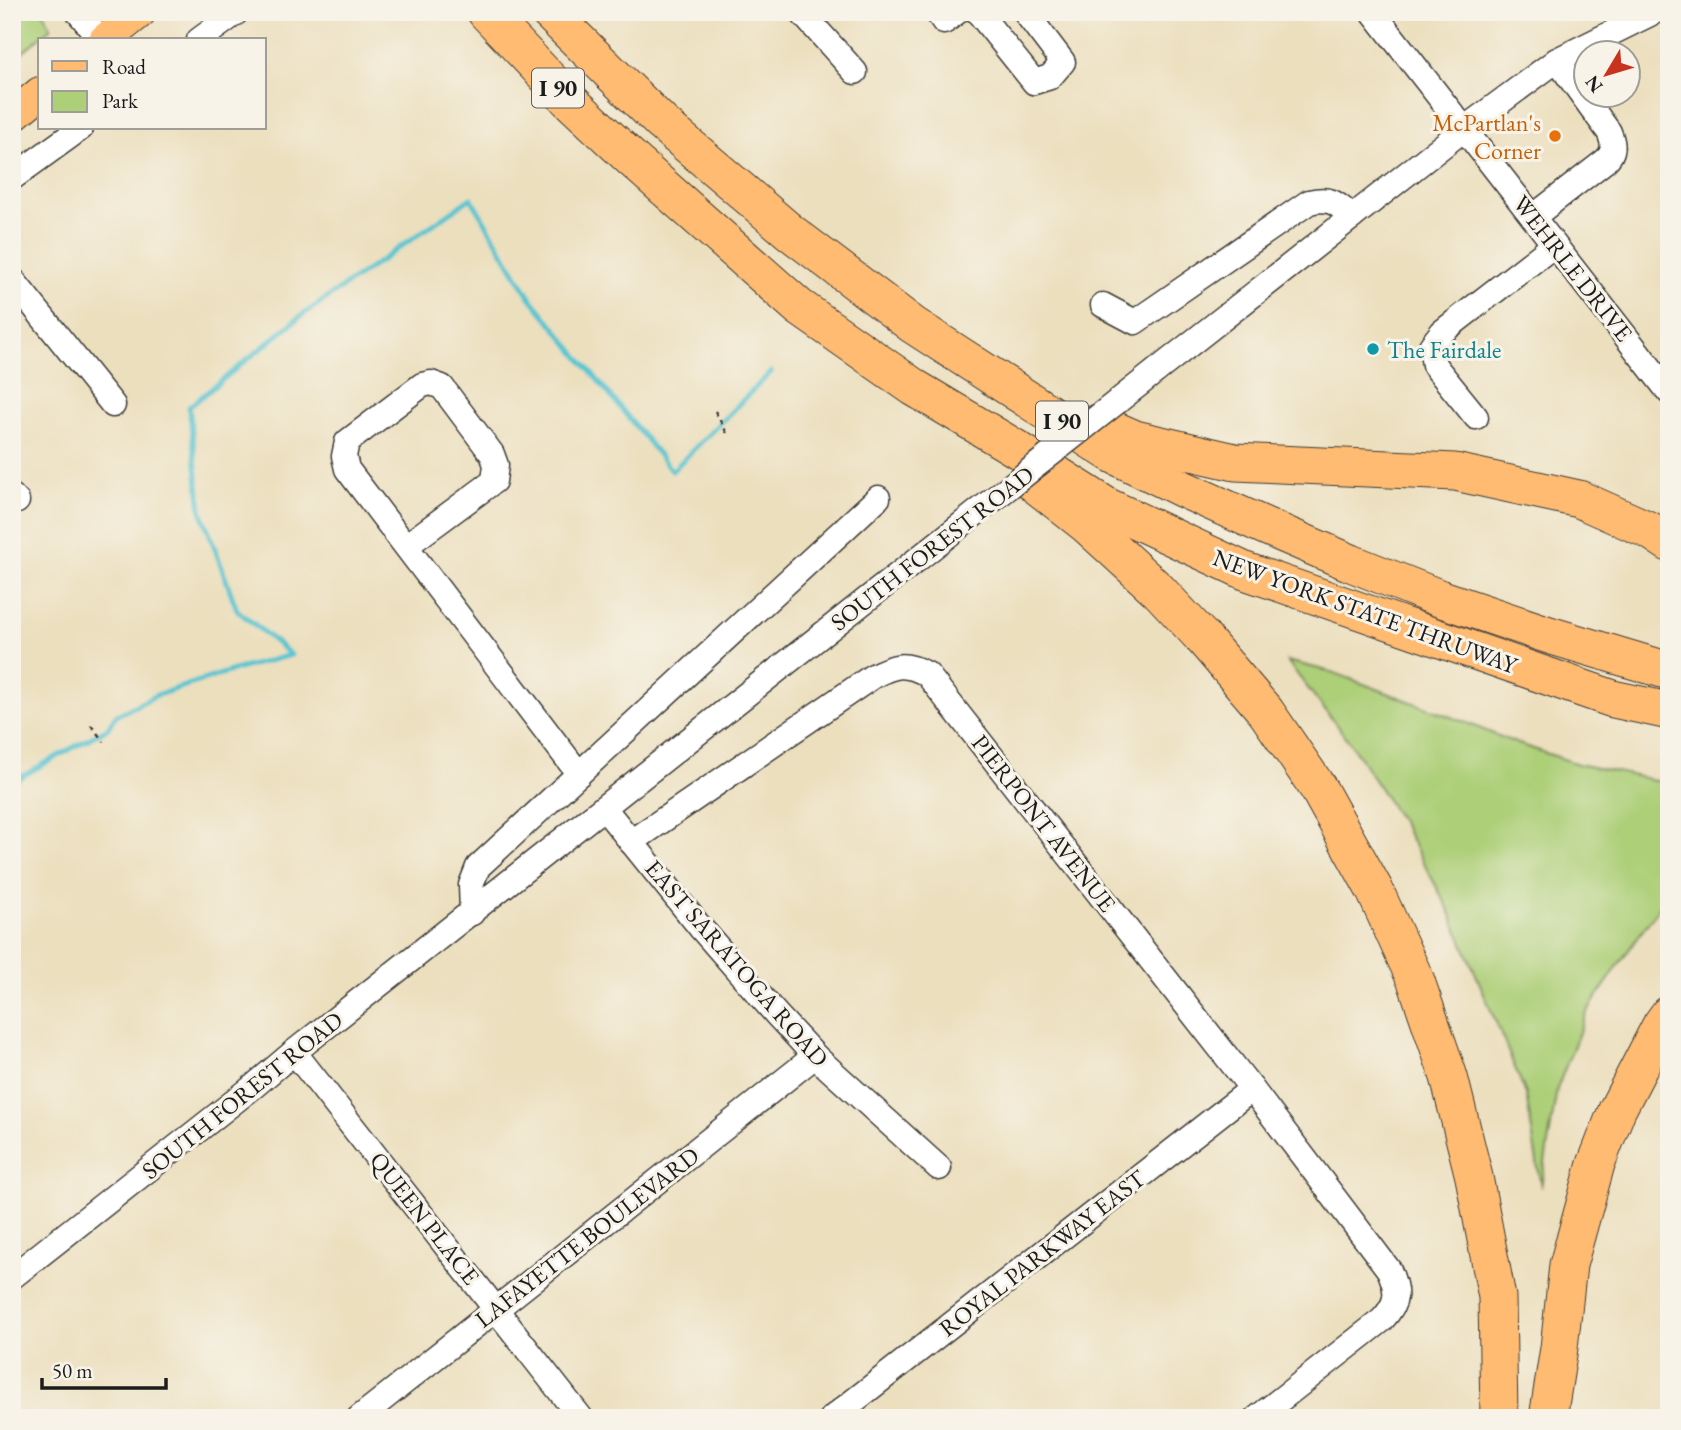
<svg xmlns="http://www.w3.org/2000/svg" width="1681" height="1430" font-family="'EB Garamond',serif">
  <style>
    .green { fill: #adcf78; stroke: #64764a; stroke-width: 2 }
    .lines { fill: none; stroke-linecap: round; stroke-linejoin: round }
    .stream { stroke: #58c4d0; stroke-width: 5 }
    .minor-casing { stroke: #3b3934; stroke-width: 27 }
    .major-casing { stroke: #3b3934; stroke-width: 34 }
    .highway-casing { stroke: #3b3934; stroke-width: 39 }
    .path { stroke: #3b3934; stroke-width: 2.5; stroke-dasharray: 5 5; stroke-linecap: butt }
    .minor { stroke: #fff; stroke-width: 24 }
    .major { stroke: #ffbb71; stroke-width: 32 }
    .highway { stroke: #ffbb71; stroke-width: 37 }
    .minor-bridge-casing { stroke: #3b3934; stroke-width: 27; stroke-linecap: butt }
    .minor-bridge { stroke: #fff; stroke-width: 24 }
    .food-dot { fill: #e8710a; stroke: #f7f3e8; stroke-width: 2.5 }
    .culture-dot { fill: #0f9aa8; stroke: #f7f3e8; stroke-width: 2.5 }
    .labels { text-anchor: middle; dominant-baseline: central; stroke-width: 6; stroke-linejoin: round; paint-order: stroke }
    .shield { fill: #f7f3e8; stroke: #5e5c59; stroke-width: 2 }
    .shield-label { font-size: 23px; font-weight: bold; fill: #1c1c1c }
    .food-label { font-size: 24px; fill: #c56008; stroke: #f7f3e8; text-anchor: end }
    .street-label { font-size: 24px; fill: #1c1c1c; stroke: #f7f3e8 }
    .culture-label { font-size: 24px; fill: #0d838f; stroke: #f7f3e8; text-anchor: start }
  </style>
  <rect width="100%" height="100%" fill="#f7f3e8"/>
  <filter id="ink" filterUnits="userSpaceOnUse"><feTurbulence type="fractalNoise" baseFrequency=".0143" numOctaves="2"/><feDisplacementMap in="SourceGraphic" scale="14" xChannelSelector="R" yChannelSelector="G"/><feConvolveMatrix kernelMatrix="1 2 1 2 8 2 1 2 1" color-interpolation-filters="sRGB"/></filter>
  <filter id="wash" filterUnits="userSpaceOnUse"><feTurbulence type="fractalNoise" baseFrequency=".00686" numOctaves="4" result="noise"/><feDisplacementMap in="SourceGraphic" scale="28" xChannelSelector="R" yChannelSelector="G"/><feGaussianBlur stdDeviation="1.57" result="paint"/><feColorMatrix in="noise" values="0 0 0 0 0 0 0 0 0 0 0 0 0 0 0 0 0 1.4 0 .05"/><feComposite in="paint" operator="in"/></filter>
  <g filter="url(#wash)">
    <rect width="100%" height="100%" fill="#ecdfbe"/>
    <g class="green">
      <path d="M 12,12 L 44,12 L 51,28 L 12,61 Z"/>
      <path d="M 1287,661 L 1332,672 L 1462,721 L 1513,742 L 1578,764 L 1669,783 L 1669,894 L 1630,948 L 1587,1012 L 1557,1089 L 1541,1187 L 1526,1094 L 1449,910 L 1402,823 L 1351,744 Z"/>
    </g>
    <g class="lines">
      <path class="stream" d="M 12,782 L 108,728 L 115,716 L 157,695 L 234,670 L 291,655 L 237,610 L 201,510 L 189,407 L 301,316 L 471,198 L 529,296 L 672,471 L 771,372"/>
    </g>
  </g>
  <g filter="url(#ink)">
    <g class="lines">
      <g class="minor-casing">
        <g id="minor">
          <path d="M 78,12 L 101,40"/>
          <path d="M 801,12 L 855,72"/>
          <path d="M 937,12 L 944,22 L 957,12"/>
          <path d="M 978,12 L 1034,82 L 1050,77 L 1063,62 L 1025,12"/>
          <path d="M 1373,12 L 1669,392"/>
          <path d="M 199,40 L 237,12"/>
          <path d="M 12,178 L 81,128"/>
          <path d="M 1533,217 L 1605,161 C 1615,152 1614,144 1609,132 L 1557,60"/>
          <path d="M 12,279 L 113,405"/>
          <path d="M 1103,305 L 1135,322 L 1309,202 C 1332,197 1336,203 1352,217"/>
          <path d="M 1156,371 L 1464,129 L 1557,60 L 1654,12"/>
          <path d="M 1476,417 L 1434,365 L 1431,346 L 1442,332 L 1554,245"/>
          <path d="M 12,496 L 17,501"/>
          <path d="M 406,546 L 494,481 L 496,465 L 492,454 L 442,387 L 431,383 L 422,385 L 347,442 L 344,456 L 347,469 L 579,774"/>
          <path d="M 604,808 L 700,927 L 776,1014 L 815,1056 L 939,1168"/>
          <path d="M 631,842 L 873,676 C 895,665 904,662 927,674 L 1252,1089 L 1389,1270 C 1398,1291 1399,1302 1382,1320 L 1257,1418"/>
          <path d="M 472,913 L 471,885 L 478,867 L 878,498"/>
          <path d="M 294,1052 L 581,1418"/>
          <path d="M 12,1277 L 254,1086 L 294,1052 L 990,502"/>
          <path d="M 359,1418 L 815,1056"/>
          <path d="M 832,1418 L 1252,1089"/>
        </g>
      </g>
      <g class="major-casing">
        <g id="major">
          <path d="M 105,40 L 140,12"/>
          <path d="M 12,116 L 40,93"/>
        </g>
      </g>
      <g class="highway-casing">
        <g id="highway">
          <path d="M 486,12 L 568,99 L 633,160 L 799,307 L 915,388 L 1020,451 L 1108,507 L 1245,571 L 1613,699 L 1669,711"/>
          <path d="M 549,12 L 662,123 L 790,232 L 913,325 L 1112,454 L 1183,489 L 1265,526 L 1351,563 L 1439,598 L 1549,635 L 1669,671"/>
          <path d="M 1098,423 L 1135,439 L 1235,462 L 1455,472 L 1579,499 L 1651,531 L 1669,543"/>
          <path d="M 1036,485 L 1088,526 L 1159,591 L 1202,637 L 1266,712 L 1318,788 L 1374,889 L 1416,981 L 1449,1077 L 1474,1177 L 1497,1297 L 1499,1418"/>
          <path d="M 1548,1418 L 1559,1348 L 1568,1265 L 1596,1164 L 1617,1110 L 1661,1025 L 1669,1014"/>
        </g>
      </g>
      <g class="path">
        <path d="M 715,411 L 729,437"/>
        <path d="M 91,725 L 104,742"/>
      </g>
      <use href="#minor" class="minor"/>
      <use href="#major" class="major"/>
      <use href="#highway" class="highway"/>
      <g class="minor-bridge-casing">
        <path id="minor-bridge" d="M 990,502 L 1156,371"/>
      </g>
      <use href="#minor-bridge" class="minor-bridge"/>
    </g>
  </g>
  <circle class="food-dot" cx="1555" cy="136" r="7"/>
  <circle class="culture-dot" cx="1373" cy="349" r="7"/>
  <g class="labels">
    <g class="shield">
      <rect x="532" y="68.5" width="52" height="39" rx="5"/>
      <rect x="1036" y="401.5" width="52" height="39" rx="5"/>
    </g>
    <g class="shield-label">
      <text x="558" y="88">I 90</text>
      <text x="1062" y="421">I 90</text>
    </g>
    <g class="food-label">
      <text x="1541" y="122">McPartlan's<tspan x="1541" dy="28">Corner</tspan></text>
    </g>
    <g class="street-label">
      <text transform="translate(1573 268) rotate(52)">WEHRLE DRIVE</text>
      <text transform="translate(932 548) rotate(-38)">SOUTH FOREST ROAD</text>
      <text transform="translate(1365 611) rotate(20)">NEW YORK STATE THRUWAY</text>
      <text transform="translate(1044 823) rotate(52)">PIERPONT AVENUE</text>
      <text transform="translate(737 963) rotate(49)">EAST SARATOGA ROAD</text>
      <text transform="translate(242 1095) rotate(-39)">SOUTH FOREST ROAD</text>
      <text transform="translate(425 1218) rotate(52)">QUEEN PLACE</text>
      <text transform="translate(587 1237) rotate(-38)">LAFAYETTE BOULEVARD</text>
      <text transform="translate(1042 1253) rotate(-38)">ROYAL PARKWAY EAST</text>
    </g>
    <g class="culture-label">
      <text x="1387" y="349">The Fairdale</text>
    </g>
  </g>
  <rect width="1681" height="1430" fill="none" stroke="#f7f3e8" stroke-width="42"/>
  <rect x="38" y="38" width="228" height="91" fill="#f7f3e8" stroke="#9f9d96" stroke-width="2"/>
  <rect x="52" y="61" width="35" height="10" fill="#ffbb71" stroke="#9f9d96" stroke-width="2"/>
  <text x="102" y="74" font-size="21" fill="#1c1c1c">Road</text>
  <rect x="52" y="91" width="35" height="21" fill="#adcf78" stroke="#9f9d96" stroke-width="2"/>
  <text x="102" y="108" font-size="21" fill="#1c1c1c">Park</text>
  <g transform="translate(1607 74) rotate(232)"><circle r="33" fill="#f7f3e8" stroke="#9f9d96" stroke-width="2"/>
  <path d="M0-5L12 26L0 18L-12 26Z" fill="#c8321e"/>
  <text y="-10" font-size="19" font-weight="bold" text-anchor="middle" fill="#1c1c1c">N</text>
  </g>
  <path d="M42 1378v10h124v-10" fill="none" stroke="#1c1c1c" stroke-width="3.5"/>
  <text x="52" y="1378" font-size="21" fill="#1c1c1c" stroke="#f7f3e8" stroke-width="5" paint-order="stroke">50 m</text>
</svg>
